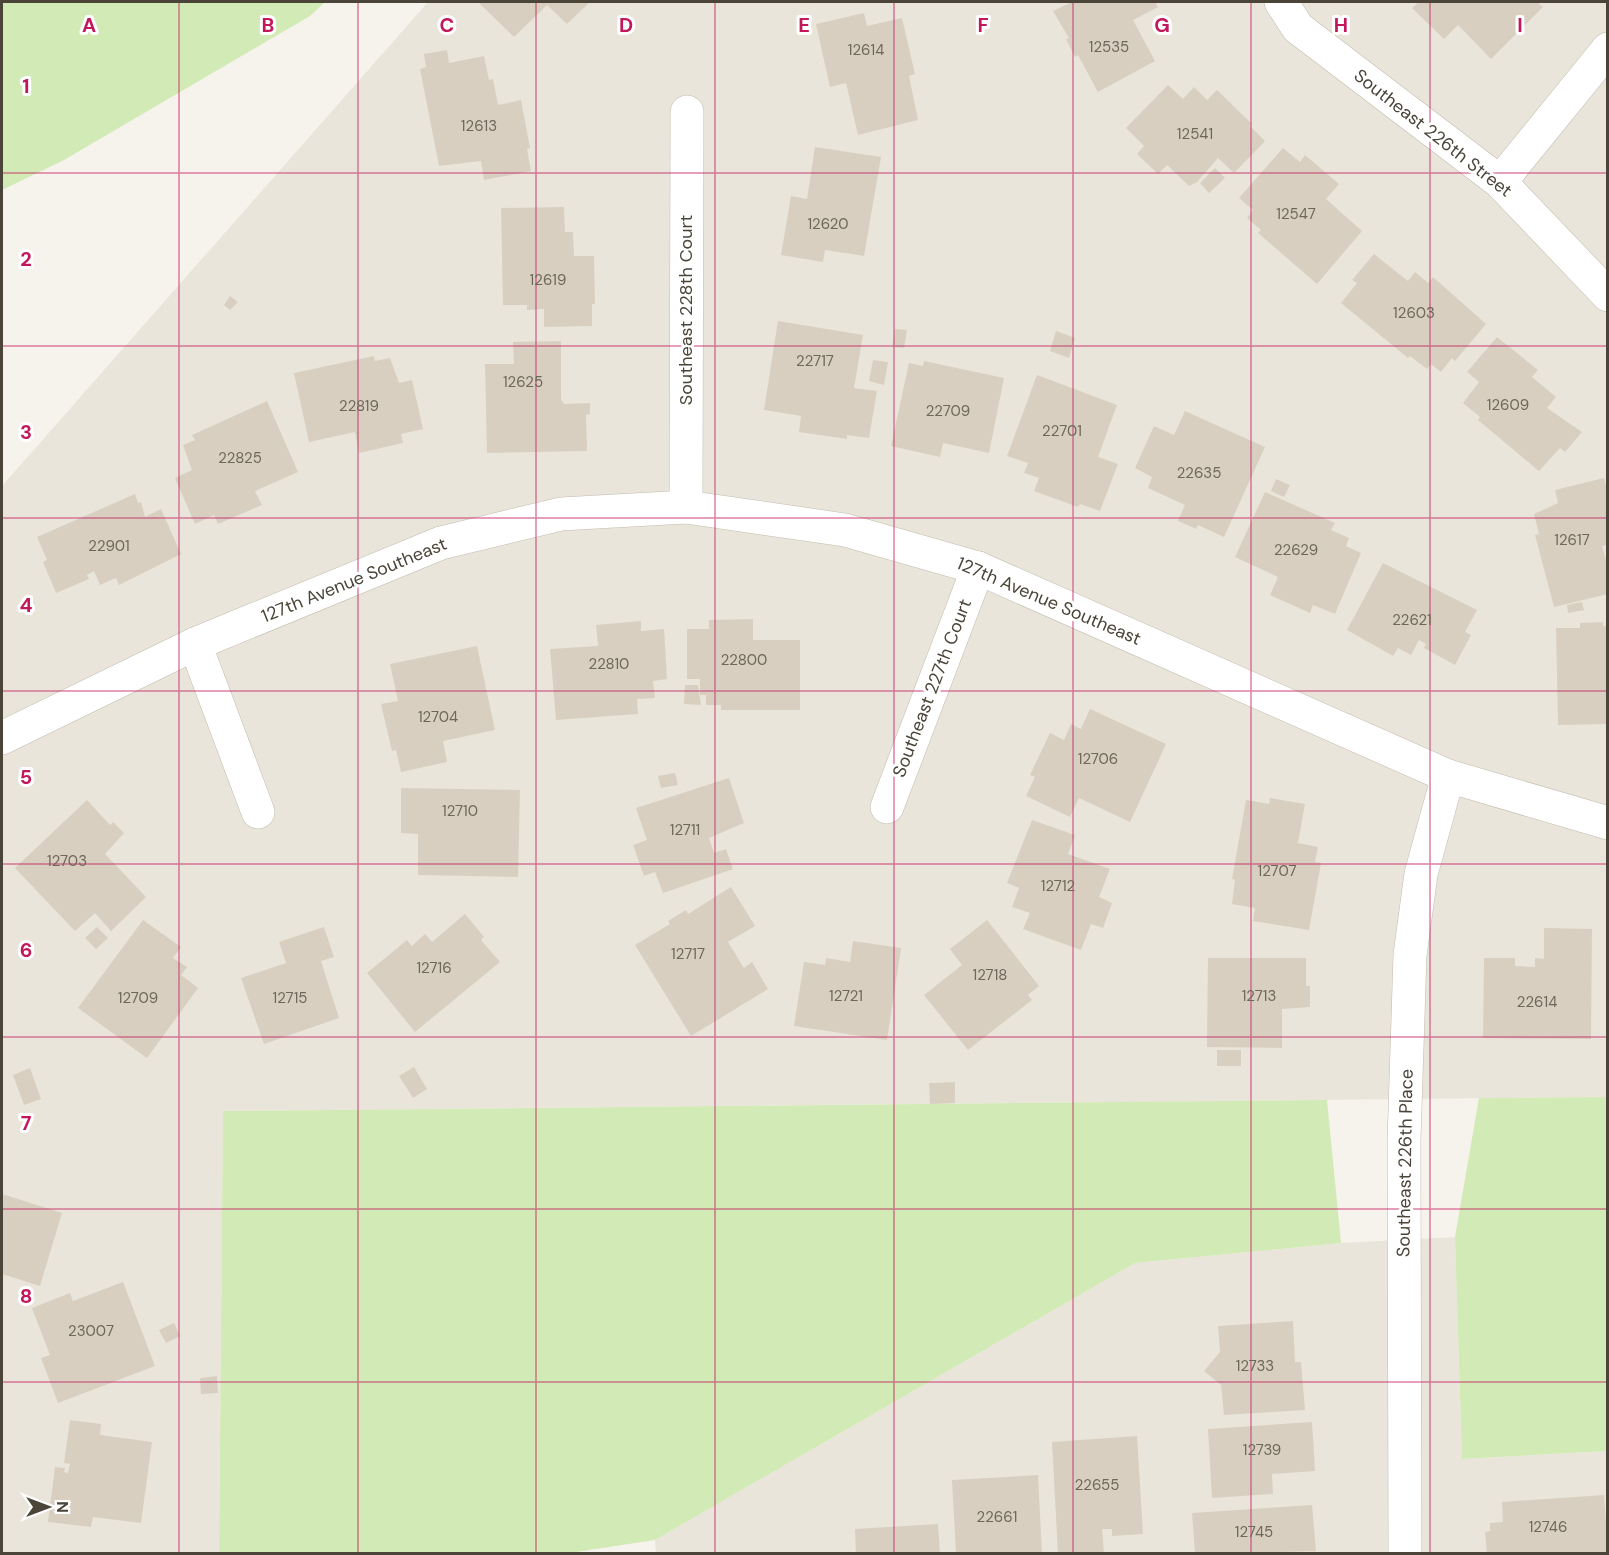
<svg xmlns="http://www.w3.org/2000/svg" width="1609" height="1555" font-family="'DM Sans',sans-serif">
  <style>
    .residential { fill: #eae5da }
    .green { fill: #d2eab5 }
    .building { fill: #d8cfc1 }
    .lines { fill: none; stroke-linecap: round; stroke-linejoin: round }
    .street-casing { stroke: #c2bbae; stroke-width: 34 }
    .street { stroke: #fff; stroke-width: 33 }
    .grid { fill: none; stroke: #c2185b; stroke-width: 1.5; stroke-opacity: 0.55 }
    .labels { text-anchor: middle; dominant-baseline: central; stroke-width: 6; stroke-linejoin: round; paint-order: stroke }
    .number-label { font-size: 15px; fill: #6e675b }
    .street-label { font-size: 18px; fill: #4b4439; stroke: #fff }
    .grid-label { font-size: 20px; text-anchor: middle; font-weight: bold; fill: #c2185b; stroke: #fff; stroke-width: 6; stroke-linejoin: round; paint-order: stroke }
  </style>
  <rect width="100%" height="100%" fill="#f6f3ec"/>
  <g class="residential">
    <path d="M 428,2 L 1607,2 L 1607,1097 L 223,1111 L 219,1553 L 2,1554 L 2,486 Z"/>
    <path d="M 1455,1237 L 1462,1459 L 1607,1451 L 1607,1553 L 656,1554 L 655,1540 L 1135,1263 L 1341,1243 Z"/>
  </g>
  <g class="green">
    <path d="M 2,2 L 325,2 L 310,16 L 64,160 L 2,190 Z"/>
    <path d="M 1607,1097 L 1607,1451 L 1462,1459 L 1455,1237 L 1479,1098 Z"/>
    <path d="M 1327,1100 L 1341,1243 L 1135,1263 L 655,1540 L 563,1554 L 219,1554 L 223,1111 Z"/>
  </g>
  <g class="building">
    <path d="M 478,2 L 590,2 L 567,24 L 547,5 L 514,37 Z"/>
    <path d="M 1072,2 L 1155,2 L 1158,7 L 1133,20 L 1155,61 L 1098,92 L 1078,55 L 1075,57 L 1066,39 L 1069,38 L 1053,11 Z"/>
    <path d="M 1419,2 L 1537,2 L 1543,7 L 1491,59 L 1458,25 L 1444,39 L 1412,8 Z"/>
    <path d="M 864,13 L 867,26 L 902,18 L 915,74 L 909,76 L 918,120 L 858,135 L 846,83 L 830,87 L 816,24 Z"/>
    <path d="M 447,50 L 449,63 L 484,56 L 489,80 L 493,79 L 498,105 L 521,100 L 530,148 L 527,149 L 531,171 L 484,180 L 481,161 L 439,166 L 420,69 L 426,67 L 424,54 Z"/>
    <path d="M 1168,85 L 1183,99 L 1194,87 L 1207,100 L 1217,90 L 1252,124 L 1250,126 L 1265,141 L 1234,173 L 1218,158 L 1197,182 L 1189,186 L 1167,165 L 1158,174 L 1137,154 L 1144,146 L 1126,128 Z"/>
    <path d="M 815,147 L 881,157 L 864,256 L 825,250 L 823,262 L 781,255 L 791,196 L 807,199 Z"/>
    <path d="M 1283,148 L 1300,162 L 1305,155 L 1339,184 L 1326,199 L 1362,231 L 1317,284 L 1258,233 L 1261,230 L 1247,218 L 1253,210 L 1239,198 Z"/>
    <path d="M 1215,168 L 1225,178 L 1209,193 L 1200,183 Z"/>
    <path d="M 564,207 L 565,232 L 573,232 L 574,256 L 594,256 L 595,304 L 592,304 L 592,326 L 544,327 L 544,309 L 527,310 L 527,305 L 503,305 L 501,208 Z"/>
    <path d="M 1374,254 L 1408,281 L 1415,272 L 1428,283 L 1433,277 L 1486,324 L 1455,361 L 1452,358 L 1441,372 L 1431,364 L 1427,369 L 1410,356 L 1408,358 L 1341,303 L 1357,283 L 1352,280 Z"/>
    <path d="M 230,296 L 238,302 L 230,310 L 224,305 Z"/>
    <path d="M 778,321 L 863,335 L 854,388 L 877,391 L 869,438 L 847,435 L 847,439 L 799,432 L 801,416 L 764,410 Z"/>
    <path d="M 895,329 L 907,330 L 904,348 L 892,347 Z"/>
    <path d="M 1056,331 L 1075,338 L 1069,358 L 1050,351 Z"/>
    <path d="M 1497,337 L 1538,370 L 1532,377 L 1556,397 L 1547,408 L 1582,432 L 1565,452 L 1560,448 L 1539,471 L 1478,420 L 1480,417 L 1463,403 L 1479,382 L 1467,372 Z"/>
    <path d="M 561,341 L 561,399 L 564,404 L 590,403 L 590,414 L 586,415 L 587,451 L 487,453 L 485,364 L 514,364 L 513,342 Z"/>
    <path d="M 374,356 L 375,361 L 390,358 L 399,383 L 412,380 L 423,429 L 401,434 L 403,443 L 359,453 L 355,432 L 309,442 L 294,373 Z"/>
    <path d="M 873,360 L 888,362 L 884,385 L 869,381 Z"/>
    <path d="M 924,361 L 1004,378 L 989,453 L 943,443 L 940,457 L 891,446 L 909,363 L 923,366 Z"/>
    <path d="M 1037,375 L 1117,405 L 1098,457 L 1118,464 L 1100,511 L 1080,504 L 1078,507 L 1034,491 L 1039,478 L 1024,473 L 1028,463 L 1007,456 Z"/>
    <path d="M 267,401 L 298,472 L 255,491 L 262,505 L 218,524 L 214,515 L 195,524 L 175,478 L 192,470 L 183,445 L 195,440 L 192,435 Z"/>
    <path d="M 1185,411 L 1265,447 L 1224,537 L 1198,525 L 1196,529 L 1178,521 L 1185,505 L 1148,488 L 1152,477 L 1135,468 L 1154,426 L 1174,435 Z"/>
    <path d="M 1604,478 L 1608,493 L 1608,545 L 1602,546 L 1608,567 L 1608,594 L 1554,607 L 1535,535 L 1539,534 L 1534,514 L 1558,503 L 1555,490 Z"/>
    <path d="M 1276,479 L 1290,485 L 1284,497 L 1271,491 Z"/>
    <path d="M 1265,492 L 1335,523 L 1331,530 L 1349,538 L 1346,546 L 1361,553 L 1335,614 L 1313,605 L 1310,613 L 1270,595 L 1278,577 L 1235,557 Z"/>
    <path d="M 135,494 L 138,503 L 141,502 L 145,517 L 161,509 L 181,554 L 119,585 L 116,578 L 100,585 L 94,571 L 87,575 L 89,579 L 56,593 L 43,562 L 47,560 L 37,537 Z"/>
    <path d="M 1383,563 L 1477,610 L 1465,632 L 1471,635 L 1455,665 L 1424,648 L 1426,644 L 1419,640 L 1411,655 L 1398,648 L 1393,656 L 1347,630 Z"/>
    <path d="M 1582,602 L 1584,610 L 1568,613 L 1567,605 Z"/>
    <path d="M 753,619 L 753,640 L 800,640 L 800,710 L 721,710 L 721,705 L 706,705 L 706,695 L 700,695 L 700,679 L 687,679 L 687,629 L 709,629 L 709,620 Z"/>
    <path d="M 641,621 L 641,631 L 664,629 L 667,679 L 653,681 L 655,698 L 637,699 L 638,714 L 556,720 L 550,649 L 598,646 L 596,625 Z"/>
    <path d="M 1603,622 L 1603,626 L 1608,626 L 1608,724 L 1558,725 L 1556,628 L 1580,628 L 1580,623 Z"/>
    <path d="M 477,646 L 495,730 L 443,741 L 447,762 L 401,772 L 396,750 L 392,751 L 381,704 L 398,701 L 390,664 Z"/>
    <path d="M 685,685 L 698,685 L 701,705 L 684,704 Z"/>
    <path d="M 1090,709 L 1166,744 L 1130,822 L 1079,798 L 1070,817 L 1026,796 L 1035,777 L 1030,775 L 1050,733 L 1064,740 L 1071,724 L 1081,729 Z"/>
    <path d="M 675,773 L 678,785 L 661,788 L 658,776 Z"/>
    <path d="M 729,778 L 744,823 L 709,838 L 714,853 L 726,849 L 733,869 L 663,893 L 655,872 L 644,876 L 633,845 L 647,840 L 636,808 Z"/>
    <path d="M 401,788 L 520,790 L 518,877 L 418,875 L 418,834 L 401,833 Z"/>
    <path d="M 1270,798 L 1305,804 L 1298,843 L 1318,847 L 1315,862 L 1321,863 L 1309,930 L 1253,921 L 1255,908 L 1232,904 L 1235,880 L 1232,879 L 1246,800 L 1269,804 Z"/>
    <path d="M 87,800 L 110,825 L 113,822 L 124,833 L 105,854 L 146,897 L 111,931 L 95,913 L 75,931 L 15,868 Z"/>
    <path d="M 1032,820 L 1075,835 L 1068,854 L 1110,869 L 1099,897 L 1112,903 L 1103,928 L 1091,924 L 1081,950 L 1023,929 L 1030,913 L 1012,907 L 1019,888 L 1007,883 Z"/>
    <path d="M 731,887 L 755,926 L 728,942 L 744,968 L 752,962 L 768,989 L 691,1036 L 635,945 L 670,924 L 668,921 L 686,910 L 688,914 Z"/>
    <path d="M 465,914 L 484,937 L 481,940 L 500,962 L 415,1032 L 367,973 L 407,940 L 412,946 L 425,934 L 432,942 Z"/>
    <path d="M 143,920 L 181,947 L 173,958 L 187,967 L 181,975 L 198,988 L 147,1058 L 78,1008 Z"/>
    <path d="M 987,920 L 1039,986 L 1028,995 L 1032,1000 L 968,1050 L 924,995 L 962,965 L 950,949 Z"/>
    <path d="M 97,927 L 108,938 L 96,949 L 85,938 Z"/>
    <path d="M 324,927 L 334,957 L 321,961 L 339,1018 L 264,1044 L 241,978 L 286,963 L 279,942 Z"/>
    <path d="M 1544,928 L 1592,929 L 1591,1039 L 1483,1038 L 1484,958 L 1515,958 L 1515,966 L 1535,967 L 1535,958 L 1544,959 Z"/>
    <path d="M 853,941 L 901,948 L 887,1040 L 794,1026 L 804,962 L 825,965 L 826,958 L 850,962 Z"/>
    <path d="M 1208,958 L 1306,958 L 1306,986 L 1310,986 L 1310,1007 L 1282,1009 L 1282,1048 L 1207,1047 Z"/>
    <rect x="1217" y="1050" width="24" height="16"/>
    <path d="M 414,1067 L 427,1089 L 413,1098 L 399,1076 Z"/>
    <path d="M 30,1068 L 41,1099 L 24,1105 L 13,1075 Z"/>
    <path d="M 955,1082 L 955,1103 L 930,1104 L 929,1083 Z"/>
    <path d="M 2,1194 L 62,1213 L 40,1286 L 2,1274 Z"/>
    <path d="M 123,1282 L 155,1366 L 58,1403 L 41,1358 L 50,1355 L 32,1308 L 70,1293 L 73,1301 Z"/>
    <path d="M 1293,1321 L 1295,1362 L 1301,1362 L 1305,1410 L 1224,1415 L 1221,1385 L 1204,1371 L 1220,1352 L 1218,1326 Z"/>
    <path d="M 174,1323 L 180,1336 L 166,1343 L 159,1330 Z"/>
    <path d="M 217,1376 L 218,1393 L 201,1394 L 200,1378 Z"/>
    <path d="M 70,1420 L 101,1424 L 100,1435 L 152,1442 L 141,1523 L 93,1517 L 91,1527 L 48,1522 L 55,1467 L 65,1468 L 64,1472 L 68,1473 L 70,1464 L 64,1463 Z"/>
    <path d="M 1312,1422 L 1315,1471 L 1272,1474 L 1273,1494 L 1212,1498 L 1208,1429 Z"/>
    <path d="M 1137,1436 L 1143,1534 L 1112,1536 L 1112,1529 L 1102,1529 L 1104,1554 L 1058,1554 L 1052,1442 Z"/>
    <path d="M 1038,1475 L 1042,1554 L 956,1554 L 952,1480 Z"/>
    <path d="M 1604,1495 L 1608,1554 L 1487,1554 L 1485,1532 L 1490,1531 L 1490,1523 L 1503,1522 L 1502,1502 Z"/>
    <path d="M 1312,1505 L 1316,1551 L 1195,1554 L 1192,1513 Z"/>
    <path d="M 938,1524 L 940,1554 L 856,1554 L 855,1529 Z"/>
  </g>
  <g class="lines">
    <g class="street-casing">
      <g id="street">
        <path d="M 1281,2 L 1298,28 L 1500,182 L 1608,295"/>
        <path d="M 1500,182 L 1608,49"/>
        <path d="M 686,507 L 687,112"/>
        <path d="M 195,644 L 258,812"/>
        <path d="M 2,738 L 195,644 L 441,543 L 561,514 L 686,507 L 845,530 L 978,568 L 1448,776 L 1608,823"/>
        <path d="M 887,807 L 978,568"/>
        <path d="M 1405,1554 L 1404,1141 L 1410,955 L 1421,874 L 1448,776"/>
      </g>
    </g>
    <use href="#street" class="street"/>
  </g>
  <path class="grid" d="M 179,2 L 179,1554M 358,2 L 358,1554M 536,2 L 536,1554M 715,2 L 715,1554M 894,2 L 894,1554M 1073,2 L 1073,1554M 1251,2 L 1251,1554M 1430,2 L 1430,1554M 2,173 L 1608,173M 2,346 L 1608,346M 2,518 L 1608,518M 2,691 L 1608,691M 2,864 L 1608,864M 2,1037 L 1608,1037M 2,1209 L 1608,1209M 2,1382 L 1608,1382"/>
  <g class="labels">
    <g class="number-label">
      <text x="1109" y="47">12535</text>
      <text x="866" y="50">12614</text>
      <text x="479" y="126">12613</text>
      <text x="1195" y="134">12541</text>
      <text x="1296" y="214">12547</text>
      <text x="828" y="224">12620</text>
      <text x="548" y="280">12619</text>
      <text x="1414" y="313">12603</text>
      <text x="815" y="361">22717</text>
      <text x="523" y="382">12625</text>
      <text x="1508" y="405">12609</text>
      <text x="359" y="406">22819</text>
      <text x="948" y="411">22709</text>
      <text x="1062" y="431">22701</text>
      <text x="240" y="458">22825</text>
      <text x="1199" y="473">22635</text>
      <text x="1572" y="540">12617</text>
      <text x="109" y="546">22901</text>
      <text x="1296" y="550">22629</text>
      <text x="1412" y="620">22621</text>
      <text x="744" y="660">22800</text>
      <text x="609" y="664">22810</text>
      <text x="438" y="717">12704</text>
      <text x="1098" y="759">12706</text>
      <text x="460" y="811">12710</text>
      <text x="685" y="830">12711</text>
      <text x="67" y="861">12703</text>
      <text x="1277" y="871">12707</text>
      <text x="1058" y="886">12712</text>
      <text x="688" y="954">12717</text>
      <text x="434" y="968">12716</text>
      <text x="990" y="975">12718</text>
      <text x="846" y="996">12721</text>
      <text x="1259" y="996">12713</text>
      <text x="138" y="998">12709</text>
      <text x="290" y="998">12715</text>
      <text x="1537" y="1002">22614</text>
      <text x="91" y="1331">23007</text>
      <text x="1255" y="1366">12733</text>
      <text x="1262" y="1450">12739</text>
      <text x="1097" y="1485">22655</text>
      <text x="997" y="1517">22661</text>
      <text x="1548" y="1527">12746</text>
      <text x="1254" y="1532">12745</text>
    </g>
    <g class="street-label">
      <text transform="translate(1433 133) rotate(38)">Southeast 226th Street</text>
      <text transform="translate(686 310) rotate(-90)">Southeast 228th Court</text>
      <text transform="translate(354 580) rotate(-22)">127th Avenue Southeast</text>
      <text transform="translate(1049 601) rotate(23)">127th Avenue Southeast</text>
      <text transform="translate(932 688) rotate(-69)">Southeast 227th Court</text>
      <text transform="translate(1405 1163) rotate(-89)">Southeast 226th Place</text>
    </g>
  </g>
  <g class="grid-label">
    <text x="89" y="32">A</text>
    <text x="268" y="32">B</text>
    <text x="447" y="32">C</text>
    <text x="626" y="32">D</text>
    <text x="804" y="32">E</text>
    <text x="983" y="32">F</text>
    <text x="1162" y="32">G</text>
    <text x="1341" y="32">H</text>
    <text x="1520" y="32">I</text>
    <text x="26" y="93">1</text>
    <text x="26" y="266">2</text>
    <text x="26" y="439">3</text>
    <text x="26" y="612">4</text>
    <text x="26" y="784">5</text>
    <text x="26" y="957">6</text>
    <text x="26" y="1130">7</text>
    <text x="26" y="1303">8</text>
  </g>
  <rect width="1609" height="1555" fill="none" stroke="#4b4439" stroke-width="6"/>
  <g transform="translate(48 1507) rotate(90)" stroke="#ffffff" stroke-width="4.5" paint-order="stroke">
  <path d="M0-4.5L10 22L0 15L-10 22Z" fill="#4b4439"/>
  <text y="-9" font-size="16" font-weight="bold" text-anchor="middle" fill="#4b4439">N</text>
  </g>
</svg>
